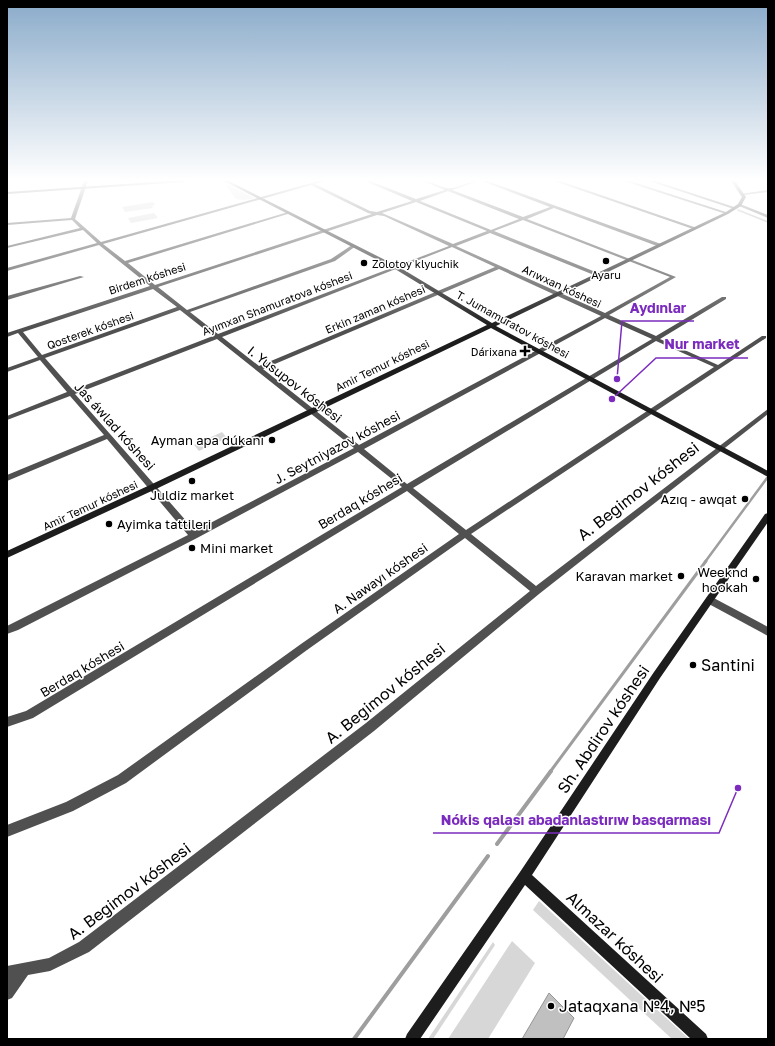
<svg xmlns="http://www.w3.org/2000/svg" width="775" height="1046" font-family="'Golos Text',sans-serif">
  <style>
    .green { fill: #d7d7d7 }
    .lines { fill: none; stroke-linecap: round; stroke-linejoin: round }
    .stream-far3 { stroke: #9e9e9e; stroke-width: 1.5 }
    .stream-far2 { stroke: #9e9e9e; stroke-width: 2.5 }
    .stream-far1 { stroke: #9e9e9e; stroke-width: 3 }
    .stream { stroke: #9e9e9e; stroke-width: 4 }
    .building { fill: #c0c0c0; stroke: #949494 }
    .street { fill: #505050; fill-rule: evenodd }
    .secondary { fill: #1d1d1d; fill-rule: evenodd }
    .poi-dot { fill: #000; stroke: #fff; stroke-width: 1.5 }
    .labels { text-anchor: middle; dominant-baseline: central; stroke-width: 3; stroke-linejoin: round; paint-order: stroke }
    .far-poi-label { font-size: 11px; fill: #000; stroke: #fff; text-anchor: start }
    .far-street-label { font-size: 11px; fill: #000; stroke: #fff }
    .street-label { font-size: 13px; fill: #000; stroke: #fff }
    .poi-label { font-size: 13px; fill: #000; stroke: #fff; text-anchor: end }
    .near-street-label { font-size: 16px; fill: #000; stroke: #fff }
    .near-poi-label { font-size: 16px; fill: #000; stroke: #fff; text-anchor: start }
    .leader { fill: none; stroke: #7b2cbf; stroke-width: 1.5 }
    .callout-dot { fill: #7b2cbf; stroke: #fff; stroke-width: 1.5 }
    .callout-label { font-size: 14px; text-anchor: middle; font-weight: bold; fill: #7b2cbf; stroke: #fff; stroke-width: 3; stroke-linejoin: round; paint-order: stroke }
  </style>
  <rect width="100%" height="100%" fill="#fff"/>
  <g class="green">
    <path d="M 227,184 L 254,198 L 244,200 L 236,199 L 226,186 Z"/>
    <path d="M 153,202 L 155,205 L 152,206 L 153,208 L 125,212 L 122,207 Z"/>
    <path d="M 154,213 L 158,218 L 131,223 L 128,218 Z"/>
    <path d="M 222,432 L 227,438 L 199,451 L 194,445 Z"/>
    <path d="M 539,901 L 689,1039 L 672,1039 L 533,910 Z"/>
    <path d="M 512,941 L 535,963 L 488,1039 L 448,1039 Z"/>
    <path d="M 493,942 L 495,945 L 433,1039 L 428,1039 Z"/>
  </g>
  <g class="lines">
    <path class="stream-far3" d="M 738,210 L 768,222"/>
    <path class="stream-far2" d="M 705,562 L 767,478"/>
    <path class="stream-far1" d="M 550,772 L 706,561"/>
    <g class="stream">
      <path d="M 497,844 L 551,771"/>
      <path d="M 354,1039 L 488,856"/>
    </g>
  </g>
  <path class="building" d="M 549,993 L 574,1018 L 563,1039 L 522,1039 Z"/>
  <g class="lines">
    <g class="street">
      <path d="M 84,181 L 88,181 L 75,219 L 101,242 L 318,181 L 324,181 L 315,184 L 370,211 L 377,212 L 412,201 L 365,181 L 370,181 L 416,199 L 445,190 L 423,181 C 432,181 439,187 447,188 C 455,190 468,181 478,181 L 452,190 L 523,217 L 550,207 L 482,181 L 487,181 L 661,244 L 661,246 L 657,246 L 554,208 L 527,219 L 676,277 L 609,315 L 656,336 L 722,297 L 726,297 L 726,299 L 660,339 L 718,365 L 762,336 L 766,336 L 766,338 L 471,534 L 536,586 L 768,409 L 768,414 L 539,594 L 374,731 L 89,952 L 50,971 L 28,975 L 12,998 L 7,1000 L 7,981 L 8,979 L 7,980 L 7,966 L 49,958 L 79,942 L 366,723 L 530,591 L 465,538 L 307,650 L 126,783 L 73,811 L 7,837 L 7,825 L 66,802 L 118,775 L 301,644 L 459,534 L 407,491 L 33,718 L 7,727 L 7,717 L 26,711 L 402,487 L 358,452 L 197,538 L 18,630 L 7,634 L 7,626 L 188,535 L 107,439 L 7,481 L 7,475 L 104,435 L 70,396 L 7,420 L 7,416 L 67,392 L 40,360 L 7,372 L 7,368 L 38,357 L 18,333 L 7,337 L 7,333 L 150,286 L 99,245 L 7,271 L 7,268 L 97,243 L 83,230 L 7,248 L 7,246 L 80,228 L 72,220 L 7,225 L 7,223 L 71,218 ZM 311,185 L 368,213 L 372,214 L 155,285 L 128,263 L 291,213 L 288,212 L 125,261 L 103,244 ZM 448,191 L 519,219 L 491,230 L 420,201 ZM 416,202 L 487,231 L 453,244 L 382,213 ZM 377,215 L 384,216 L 449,246 L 218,334 L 190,312 L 335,261 L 356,246 L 352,245 L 331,259 L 187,310 L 158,287 ZM 523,220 L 670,277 L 605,313 L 456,246 L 490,233 L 594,275 L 598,275 L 598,273 L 494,231 ZM 452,247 L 495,267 L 259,366 L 222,337 ZM 499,269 L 601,316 L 359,445 L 263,369 ZM 153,289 L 177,307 L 42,355 L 23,332 ZM 180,310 L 213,336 L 73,390 L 45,358 ZM 605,318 L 652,339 L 407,484 L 364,449 ZM 217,339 L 354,448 L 195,531 L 75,394 ZM 656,341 L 714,367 L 466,530 L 413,488 Z"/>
      <path d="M 554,181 L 560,181 L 697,228 L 693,229 Z"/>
      <path d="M 624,181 L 630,181 L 729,213 L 726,214 Z"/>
      <path d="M 649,181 L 655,181 L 737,208 L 734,209 Z"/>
      <path d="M 768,190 L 768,192 L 743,195 L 741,194 Z"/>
      <path d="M 740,204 L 768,215 L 768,218 L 739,206 Z"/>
      <path d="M 80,276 L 84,277 L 7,300 L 7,296 Z"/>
      <path d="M 710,596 L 768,627 L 768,636 L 707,603 L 706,600 L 707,597 Z"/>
    </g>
    <g class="secondary">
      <path d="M 168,181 L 186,181 L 184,182 L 7,194 L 7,192 Z"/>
      <path d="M 224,181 L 229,181 L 399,267 L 492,323 L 726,212 L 738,204 L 742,197 L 731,181 L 735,181 L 746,197 L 741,206 L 728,214 L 496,326 L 768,471 L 768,477 L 491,328 L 156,489 L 7,558 L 7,551 L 150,485 L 487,325 L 395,269 Z"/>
      <path d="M 768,513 L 768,522 L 660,678 L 532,875 L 706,1034 L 708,1039 L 691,1039 L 525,885 L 420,1039 L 405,1039 L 407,1034 L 520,872 L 654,672 L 765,514 Z"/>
    </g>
  </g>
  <linearGradient id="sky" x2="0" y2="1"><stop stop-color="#8aabca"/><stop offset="0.55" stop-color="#fff"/><stop offset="1" stop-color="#fff" stop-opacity="0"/></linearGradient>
  <rect width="775" height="327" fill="url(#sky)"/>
  <g class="poi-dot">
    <circle cx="606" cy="261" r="4"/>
    <circle cx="364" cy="263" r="4"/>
    <path d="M523 345h4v4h4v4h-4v4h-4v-4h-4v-4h4z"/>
    <circle cx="272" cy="440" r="4"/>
    <circle cx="192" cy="481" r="4"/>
    <circle cx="745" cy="499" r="4"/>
    <circle cx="109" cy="524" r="4"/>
    <circle cx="192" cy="548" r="4"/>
    <circle cx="681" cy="576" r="4"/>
    <circle cx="756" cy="579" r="4"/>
    <circle cx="693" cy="665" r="4"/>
    <circle cx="551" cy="1006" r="4"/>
  </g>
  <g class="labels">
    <g class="far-poi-label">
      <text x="372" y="263">Zolotoy klyuchik</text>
      <text x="606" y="274" text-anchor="middle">Ayaru</text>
      <text x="517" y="351" text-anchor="end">Dárixana</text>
    </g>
    <g class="far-street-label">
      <text transform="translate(147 278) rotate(-18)">Birdem kóshesi</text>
      <text transform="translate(562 286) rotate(25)">Arıwxan kóshesi</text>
      <text transform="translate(277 303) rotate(-21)">Ayımxan Shamuratova kóshesi</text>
      <text transform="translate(375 309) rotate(-23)">Erkin zaman kóshesi</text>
      <text transform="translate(513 324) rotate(29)">T. Jumamuratov kóshesi</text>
      <text transform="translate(90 330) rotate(-20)">Qosterek kóshesi</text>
      <text transform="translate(382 365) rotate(-26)">Amir Temur kóshesi</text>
      <text transform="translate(90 505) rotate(-25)">Amir Temur kóshesi</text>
    </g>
    <g class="street-label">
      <text transform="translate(295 384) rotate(38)">I. Yusupov kóshesi</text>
      <text transform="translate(115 426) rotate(48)">Jas áwlad kóshesi</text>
      <text transform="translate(337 447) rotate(-28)">J. Seytniyazov kóshesi</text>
      <text transform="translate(360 501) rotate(-31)">Berdaq kóshesi</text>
      <text transform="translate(380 578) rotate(-35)">A. Nawayı kóshesi</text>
      <text transform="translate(82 669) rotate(-31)">Berdaq kóshesi</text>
    </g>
    <g class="poi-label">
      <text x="264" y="440">Ayman apa dúkanı</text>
      <text x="192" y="495" text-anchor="middle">Juldiz market</text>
      <text x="737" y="499">Azıq - awqat</text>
      <text x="117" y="524" text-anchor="start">Ayimka tattileri</text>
      <text x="200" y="548" text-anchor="start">Mini market</text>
      <text x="748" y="572">Weeknd<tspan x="748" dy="15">hookah</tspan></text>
      <text x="673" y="576">Karavan market</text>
    </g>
    <g class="near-street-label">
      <text transform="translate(638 491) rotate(-38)">A. Begimov kóshesi</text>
      <text transform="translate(385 693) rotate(-39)">A. Begimov kóshesi</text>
      <text transform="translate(603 729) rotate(-56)">Sh. Abdirov kóshesi</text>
      <text transform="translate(129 891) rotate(-37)">A. Begimov kóshesi</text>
      <text transform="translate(615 937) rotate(43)">Almazar kóshesi</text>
    </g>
    <g class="near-poi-label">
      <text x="701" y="665">Santini</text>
      <text x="559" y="1006">Jataqxana №4, №5</text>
    </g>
  </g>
  <path class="leader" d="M617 379L622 321H694M612 399L656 358H748M738 788L719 833H433"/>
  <g class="callout-dot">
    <circle cx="617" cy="379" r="4"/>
    <circle cx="612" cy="399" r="4"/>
    <circle cx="738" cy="788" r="4"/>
  </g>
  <g class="callout-label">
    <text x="658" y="313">Aydınlar</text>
    <text x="702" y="349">Nur market</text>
    <text x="576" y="825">Nókis qalası abadanlastırıw basqarması</text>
  </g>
  <rect width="775" height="1046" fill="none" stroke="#000000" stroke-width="16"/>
</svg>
